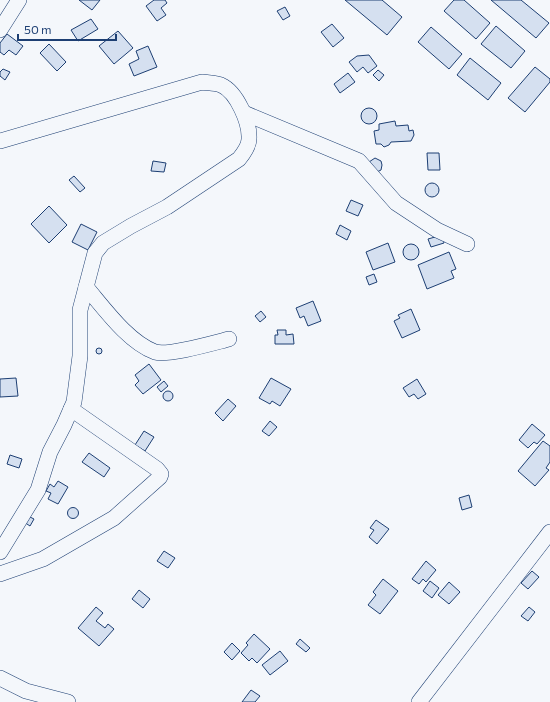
<svg xmlns="http://www.w3.org/2000/svg" width="550" height="702" font-family="Commissioner,sans-serif">
  <style>
    .building { fill: #d5e0f0; stroke: #1d3f73 }
    .lines { fill: none; stroke-linecap: round; stroke-linejoin: round }
    .minor-casing { stroke: #1d3f73; stroke-width: 16 }
    .minor { stroke: #f4f7fb; stroke-width: 15 }
  </style>
  <rect width="100%" height="100%" fill="#f4f7fb"/>
  <g class="building">
    <path d="M 79,0 L 100,0 L 92,10 Z"/>
    <path d="M 154,0 L 165,0 L 167,3 L 161,8 L 166,15 L 157,21 L 146,6 Z"/>
    <path d="M 345,0 L 382,0 L 402,17 L 387,35 Z"/>
    <path d="M 454,0 L 464,0 L 490,23 L 476,39 L 444,11 Z"/>
    <path d="M 491,0 L 521,0 L 549,23 L 536,38 Z"/>
    <path d="M 285,7 L 290,16 L 283,20 L 277,11 Z"/>
    <path d="M 91,19 L 98,29 L 78,41 L 71,30 Z"/>
    <path d="M 332,24 L 344,38 L 333,47 L 321,32 Z"/>
    <path d="M 496,26 L 525,51 L 511,68 L 481,44 Z"/>
    <path d="M 431,27 L 462,54 L 449,69 L 418,42 Z"/>
    <path d="M 118,31 L 133,48 L 114,64 L 99,46 Z"/>
    <path d="M 7,34 L 23,46 L 16,55 L 9,50 L 4,55 L 0,52 L 0,43 Z"/>
    <path d="M 49,44 L 66,62 L 57,71 L 40,53 Z"/>
    <path d="M 148,46 L 157,67 L 134,76 L 129,64 L 139,59 L 136,51 Z"/>
    <path d="M 369,55 L 377,66 L 368,73 L 363,67 L 357,72 L 349,62 L 357,56 Z"/>
    <path d="M 470,58 L 501,83 L 488,100 L 457,75 Z"/>
    <path d="M 535,67 L 550,79 L 550,82 L 525,112 L 508,98 Z"/>
    <path d="M 3,69 L 10,72 L 5,80 L 0,76 L 0,72 Z"/>
    <path d="M 378,70 L 384,75 L 379,81 L 373,75 Z"/>
    <path d="M 348,73 L 355,82 L 340,93 L 334,84 Z"/>
    <circle cx="369" cy="116" r="8"/>
    <path d="M 395,121 L 396,126 L 408,125 L 409,131 L 413,130 L 414,135 L 411,141 L 391,142 L 389,145 L 384,147 L 381,144 L 376,144 L 374,131 L 379,130 L 379,124 Z"/>
    <path d="M 427,153 L 439,153 L 440,170 L 428,170 Z"/>
    <path d="M 375,158 L 381,161 L 382,165 L 381,170 L 377,172 L 369,162 Z"/>
    <path d="M 153,161 L 166,163 L 164,172 L 151,171 Z"/>
    <path d="M 74,176 L 85,188 L 80,192 L 69,180 Z"/>
    <circle cx="432" cy="190" r="7"/>
    <path d="M 351,200 L 363,205 L 358,216 L 346,211 Z"/>
    <path d="M 49,206 L 67,225 L 49,243 L 31,224 Z"/>
    <path d="M 81,224 L 97,232 L 88,250 L 72,242 Z"/>
    <path d="M 340,225 L 351,231 L 347,240 L 336,234 Z"/>
    <path d="M 442,235 L 444,243 L 431,247 L 428,239 Z"/>
    <path d="M 388,243 L 395,262 L 373,270 L 366,252 Z"/>
    <circle cx="411" cy="252" r="8"/>
    <path d="M 449,252 L 456,269 L 451,271 L 454,278 L 427,289 L 418,265 Z"/>
    <path d="M 374,274 L 377,282 L 369,285 L 366,277 Z"/>
    <path d="M 313,301 L 321,321 L 308,326 L 304,316 L 300,318 L 296,308 Z"/>
    <path d="M 411,309 L 420,330 L 402,338 L 394,321 L 400,318 L 398,315 Z"/>
    <path d="M 261,311 L 266,317 L 260,322 L 255,316 Z"/>
    <path d="M 277,330 L 286,330 L 286,335 L 293,334 L 294,344 L 275,344 L 275,335 L 278,335 Z"/>
    <circle cx="99" cy="351" r="3"/>
    <path d="M 149,364 L 161,380 L 143,394 L 135,385 L 139,381 L 135,375 Z"/>
    <path d="M 16,378 L 18,396 L 0,397 L 0,379 Z"/>
    <path d="M 271,378 L 291,389 L 280,406 L 272,401 L 270,404 L 259,398 Z"/>
    <path d="M 417,379 L 426,394 L 418,399 L 414,394 L 409,397 L 403,388 Z"/>
    <path d="M 164,381 L 168,386 L 161,392 L 157,387 Z"/>
    <circle cx="168" cy="396" r="5"/>
    <path d="M 228,399 L 236,406 L 223,421 L 215,413 Z"/>
    <path d="M 270,421 L 277,427 L 269,436 L 262,431 Z"/>
    <path d="M 532,424 L 545,435 L 537,444 L 534,442 L 528,448 L 519,440 Z"/>
    <path d="M 144,431 L 154,437 L 145,451 L 135,445 Z"/>
    <path d="M 543,441 L 550,446 L 550,462 L 546,468 L 549,470 L 535,486 L 518,471 Z"/>
    <path d="M 89,453 L 110,468 L 104,477 L 82,462 Z"/>
    <path d="M 10,455 L 22,459 L 19,468 L 7,464 Z"/>
    <path d="M 58,481 L 68,487 L 58,504 L 48,499 L 51,493 L 46,491 L 50,484 L 54,487 Z"/>
    <path d="M 469,495 L 472,507 L 462,510 L 459,498 Z"/>
    <circle cx="73" cy="513" r="5.5"/>
    <path d="M 28,516 L 34,519 L 30,526 L 24,522 Z"/>
    <path d="M 376,520 L 389,529 L 377,544 L 369,537 L 374,530 L 370,528 Z"/>
    <path d="M 164,551 L 175,558 L 168,568 L 157,561 Z"/>
    <path d="M 426,561 L 436,570 L 426,582 L 423,579 L 419,584 L 412,579 Z"/>
    <path d="M 532,571 L 539,577 L 528,589 L 521,583 Z"/>
    <path d="M 383,579 L 398,591 L 380,614 L 368,605 L 376,595 L 373,592 Z"/>
    <path d="M 430,581 L 439,588 L 432,598 L 423,591 Z"/>
    <path d="M 449,582 L 460,592 L 449,604 L 438,595 Z"/>
    <path d="M 139,590 L 150,599 L 143,608 L 132,599 Z"/>
    <path d="M 96,607 L 103,613 L 96,621 L 105,628 L 108,624 L 114,629 L 99,646 L 78,628 Z"/>
    <path d="M 529,607 L 535,612 L 528,621 L 521,616 Z"/>
    <path d="M 254,634 L 270,649 L 257,663 L 252,658 L 249,661 L 241,653 L 248,645 L 246,643 Z"/>
    <path d="M 300,639 L 310,648 L 306,652 L 296,644 Z"/>
    <path d="M 232,643 L 240,651 L 232,660 L 224,652 Z"/>
    <path d="M 280,651 L 288,661 L 270,675 L 262,665 Z"/>
    <path d="M 251,690 L 260,696 L 255,702 L 242,702 Z"/>
  </g>
  <g class="lines">
    <g class="minor-casing">
      <g id="minor">
        <path d="M 0,30 L 19,0"/>
        <path d="M 244,113 L 359,161 L 396,203 L 437,230 L 467,244"/>
        <path d="M 0,141 L 202,82 C 208,83 216,83 221,85 C 237,92 250,123 249,139 C 249,146 243,154 239,159 L 167,207 L 131,226 L 103,243 L 95,253 L 80,310 L 80,356 L 74,402 L 64,425 L 50,452 L 38,490 L 0,552"/>
        <path d="M 86,287 C 104,308 128,342 155,352 C 168,356 213,343 229,339"/>
        <path d="M 0,574 L 43,559 L 114,518 L 160,477 L 161,474 L 157,469 L 71,409"/>
        <path d="M 0,678 L 26,691 L 68,702"/>
        <path d="M 419,702 L 550,532"/>
      </g>
    </g>
    <use href="#minor" class="minor"/>
  </g>
  <path d="M18 34v6h98v-6" fill="none" stroke="#1d3f73" stroke-width="2"/>
  <text x="24" y="34" font-size="12" fill="#1d3f73" stroke="#f4f7fb" stroke-width="3" paint-order="stroke">50 m</text>
</svg>
